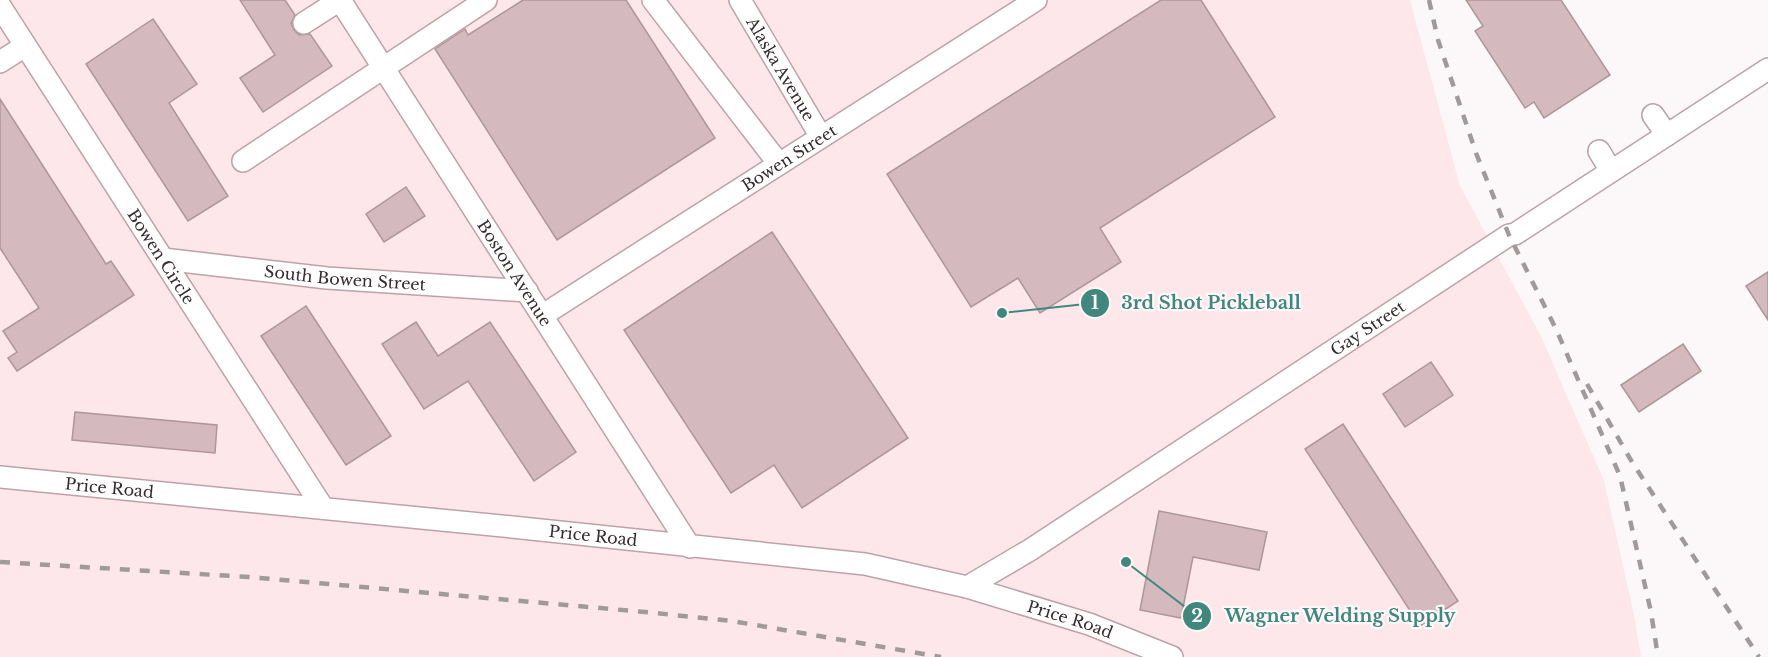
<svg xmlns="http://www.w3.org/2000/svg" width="1768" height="657" font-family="'Libre Baskerville',serif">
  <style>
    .built { fill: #fde7eb }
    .building { fill: #d4babf; stroke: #af969b; stroke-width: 1.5 }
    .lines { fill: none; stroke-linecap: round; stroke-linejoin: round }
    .minor-casing { stroke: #bda2a8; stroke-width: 24 }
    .minor { stroke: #fff; stroke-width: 21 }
    .rail { stroke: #a19a9b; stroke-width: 4.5; stroke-dasharray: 10 10; stroke-linecap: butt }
    .labels { text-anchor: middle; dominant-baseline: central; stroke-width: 4.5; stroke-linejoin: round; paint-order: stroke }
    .street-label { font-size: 16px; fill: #372c2e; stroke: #fcf7f8 }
    .leader { fill: none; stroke: #42877e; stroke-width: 2 }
    .callout-dot { fill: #42877e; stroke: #fcf7f8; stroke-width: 2 }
    .mark-label { font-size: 18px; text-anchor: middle; font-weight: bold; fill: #fff }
    .callout-label { font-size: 18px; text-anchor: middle; font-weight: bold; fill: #42877e; stroke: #fcf7f8; stroke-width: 4.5; stroke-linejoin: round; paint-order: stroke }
  </style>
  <rect width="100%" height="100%" fill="#fcf7f8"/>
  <path class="built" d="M 0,0 L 1410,0 L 1460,186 L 1541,336 L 1604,481 L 1634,615 L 1641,657 L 0,657 Z"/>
  <g class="building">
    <path d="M 240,0 L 285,0 L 295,15 L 291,23 L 294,30 L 299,35 L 310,34 L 332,66 L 263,112 L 240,78 L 275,55 Z"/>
    <path d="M 523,0 L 626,0 L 715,138 L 557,240 L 435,49 L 465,29 L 468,35 Z"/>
    <path d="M 1161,0 L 1201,0 L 1275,117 L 1100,228 L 1121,262 L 1040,313 L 1018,278 L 971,307 L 887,174 Z"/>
    <path d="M 1466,0 L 1561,0 L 1610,75 L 1544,118 L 1534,102 L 1525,108 L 1475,31 L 1483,26 Z"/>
    <path d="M 153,19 L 197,84 L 169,103 L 228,196 L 188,221 L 86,64 Z"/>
    <path d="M 0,99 L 106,264 L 111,261 L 134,295 L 17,371 L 8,358 L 17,352 L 3,331 L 39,308 L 0,248 Z"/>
    <path d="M 406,187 L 425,216 L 384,242 L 366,214 Z"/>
    <path d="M 772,232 L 908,438 L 802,508 L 774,465 L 731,493 L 624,330 Z"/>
    <path d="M 1768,272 L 1768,320 L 1746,286 Z"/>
    <path d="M 306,306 L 391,436 L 346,465 L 261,336 Z"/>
    <path d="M 416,322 L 438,356 L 490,322 L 576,452 L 534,481 L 468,381 L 424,409 L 382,344 Z"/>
    <path d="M 1683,344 L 1701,371 L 1639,412 L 1621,385 Z"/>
    <path d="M 1431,362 L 1453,395 L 1405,427 L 1383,394 Z"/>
    <path d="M 75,412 L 217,425 L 215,453 L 72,440 Z"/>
    <path d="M 1343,424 L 1458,601 L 1420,626 L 1305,449 Z"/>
    <path d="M 1159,511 L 1267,532 L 1259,570 L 1193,557 L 1181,618 L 1140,610 Z"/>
  </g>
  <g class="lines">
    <g class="minor-casing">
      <g id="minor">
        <path id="s1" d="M 340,0 L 690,547"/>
        <path d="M 653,0 L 779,164"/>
        <path id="s2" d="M 740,0 L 821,137"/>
        <path id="s3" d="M 0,6 L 323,508"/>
        <path d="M 304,23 L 340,0"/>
        <path d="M 0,62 L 25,46"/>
        <path d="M 1653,115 L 1667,135"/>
        <path d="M 1599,151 L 1611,171"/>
        <path d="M 243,161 L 486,0"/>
        <path id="s4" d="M 163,259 L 327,278 L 527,291"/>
        <path id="s5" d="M 543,315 L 1036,0"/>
        <path id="s6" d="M 0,477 L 512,527 L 865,564 L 967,587 L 1089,624 L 1172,657"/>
        <path id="s7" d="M 967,587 L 1030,550 L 1509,235 L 1515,234 L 1768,69"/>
      </g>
    </g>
    <use href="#minor" class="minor"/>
    <g class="rail">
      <path d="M 1429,0 L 1438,40 L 1476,153 L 1509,235 L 1556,329 L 1620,476 L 1651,612 L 1658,657"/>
      <path d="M 1587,384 L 1632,462 L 1759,657"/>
      <path d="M 0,562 L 249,577 L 645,612 L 732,621 L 941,657"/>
    </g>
  </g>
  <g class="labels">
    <g class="street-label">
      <text stroke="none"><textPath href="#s2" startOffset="80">Alaska Avenue</textPath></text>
      <text stroke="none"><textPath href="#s5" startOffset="292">Bowen Street</textPath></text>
      <text stroke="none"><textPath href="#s3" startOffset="298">Bowen Circle</textPath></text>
      <text stroke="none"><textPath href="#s1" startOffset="324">Boston Avenue</textPath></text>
      <text stroke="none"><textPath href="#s4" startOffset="183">South Bowen Street</textPath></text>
      <text stroke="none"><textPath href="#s7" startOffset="477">Gay Street</textPath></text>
      <text stroke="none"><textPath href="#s6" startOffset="110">Price Road</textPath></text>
      <text stroke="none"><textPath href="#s6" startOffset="596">Price Road</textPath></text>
      <text stroke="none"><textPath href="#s6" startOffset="1082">Price Road</textPath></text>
    </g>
  </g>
  <path class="leader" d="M1002 313L1095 303M1126 562L1197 616"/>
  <g class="callout-dot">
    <circle cx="1002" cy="313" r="6"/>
    <circle cx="1126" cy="562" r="6"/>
    <circle cx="1095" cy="303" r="15"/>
    <circle cx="1197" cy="616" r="15"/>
  </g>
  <g class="mark-label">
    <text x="1095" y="309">1</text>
    <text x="1197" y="622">2</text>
  </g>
  <g class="callout-label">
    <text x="1211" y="309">3rd Shot Pickleball</text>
    <text x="1340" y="622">Wagner Welding Supply</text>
  </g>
</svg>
